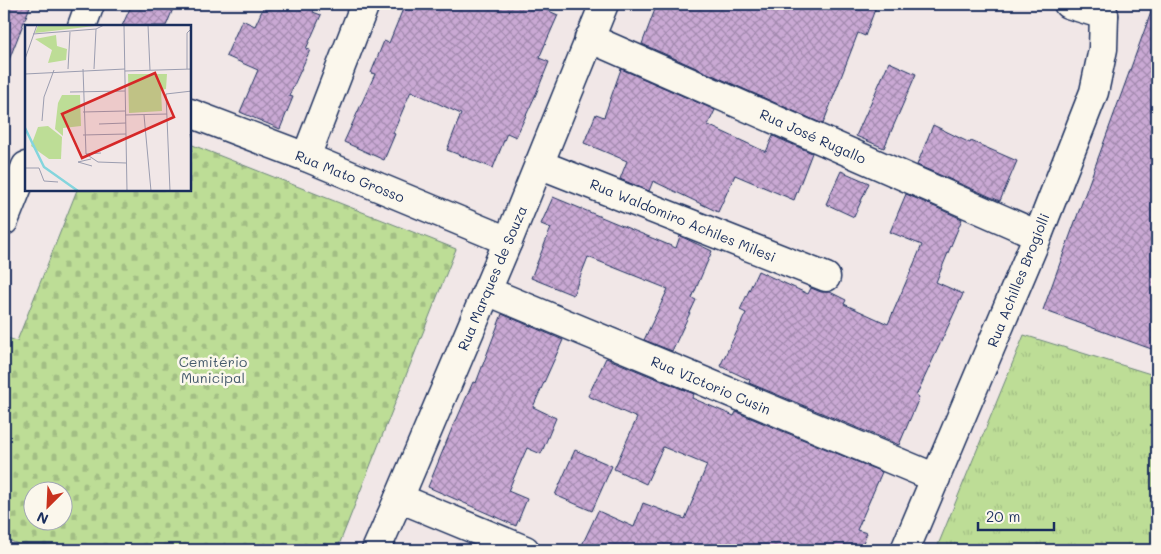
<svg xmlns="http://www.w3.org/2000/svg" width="1161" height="554" font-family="Mali,sans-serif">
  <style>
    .grass { fill: url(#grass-tufts); stroke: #6c867a }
    .cemetery { fill: url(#cemetery-stones); stroke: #6c867a; fill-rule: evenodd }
    .building { fill: url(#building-cross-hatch); stroke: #1b2f5e }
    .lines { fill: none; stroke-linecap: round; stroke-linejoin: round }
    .minor-casing { stroke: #1b2f5e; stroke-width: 31 }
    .minor { stroke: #fbf7ec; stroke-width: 28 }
    .labels { text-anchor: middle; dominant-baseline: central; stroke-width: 5; stroke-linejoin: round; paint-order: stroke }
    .street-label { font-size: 14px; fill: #1b2f5e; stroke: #fbf7ec }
    .park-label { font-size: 14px; fill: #445a6c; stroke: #fbf7ec }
    .inset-river { fill: none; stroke: #84d5dd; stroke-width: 2.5 }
    .inset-road { fill: none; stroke: #9b9db0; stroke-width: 1 }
    .view { fill: #d62828; fill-opacity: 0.15; stroke: #d62828; stroke-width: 2.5 }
    .inset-edge { fill: none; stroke: #1b2f5e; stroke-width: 2.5 }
  </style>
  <defs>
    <pattern id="grass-tufts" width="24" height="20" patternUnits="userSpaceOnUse" patternTransform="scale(1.25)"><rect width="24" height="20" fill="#bddd96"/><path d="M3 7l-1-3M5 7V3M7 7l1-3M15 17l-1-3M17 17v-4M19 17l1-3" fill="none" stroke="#a2be84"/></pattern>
    <pattern id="cemetery-stones" width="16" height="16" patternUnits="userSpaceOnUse" patternTransform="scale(1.25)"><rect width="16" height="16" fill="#bddd96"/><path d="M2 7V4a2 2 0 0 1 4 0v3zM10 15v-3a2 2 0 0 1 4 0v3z" fill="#a2be84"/></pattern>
    <pattern id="building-cross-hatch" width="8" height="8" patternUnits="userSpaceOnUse" patternTransform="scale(1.25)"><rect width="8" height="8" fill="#caa9d4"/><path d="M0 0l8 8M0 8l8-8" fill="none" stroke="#a38aaf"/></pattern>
  </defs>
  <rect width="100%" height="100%" fill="#f1e7e7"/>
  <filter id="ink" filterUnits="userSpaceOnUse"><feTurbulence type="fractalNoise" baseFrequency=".02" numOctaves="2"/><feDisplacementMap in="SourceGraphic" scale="10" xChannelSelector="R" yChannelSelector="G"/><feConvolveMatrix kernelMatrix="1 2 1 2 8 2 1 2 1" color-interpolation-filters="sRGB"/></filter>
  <g filter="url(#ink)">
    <path class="grass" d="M 1024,335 L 1157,376 L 1157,550 L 936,550 Z"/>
    <path class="cemetery" d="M 190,144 L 456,249 L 337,550 L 31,550 L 4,538 L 4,337 L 17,341 L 77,190 L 190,190 ZM 32,492 L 62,492 L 62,522 L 32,522 Z"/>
    <g class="building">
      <path d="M 4,4 L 31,4 L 5,70 L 4,69 Z"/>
      <path d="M 132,4 L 175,4 L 166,26 L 122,26 Z"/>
      <path d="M 265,4 L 317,4 L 313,12 L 321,15 L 306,49 L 310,50 L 289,96 L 293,97 L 280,129 L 240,112 L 258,70 L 226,56 L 242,20 L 255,26 Z"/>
      <path d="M 405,4 L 533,4 L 558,15 L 539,58 L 549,62 L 536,94 L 516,137 L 507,133 L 493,168 L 447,150 L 461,114 L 411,91 L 393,133 L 395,134 L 384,160 L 344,142 L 375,74 L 371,73 L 384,41 L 389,43 Z"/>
      <path d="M 657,4 L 877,4 L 865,36 L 858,33 L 823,124 L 642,44 Z"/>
      <path d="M 1154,4 L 1157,4 L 1157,351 L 1043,310 Z"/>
      <path d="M 889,62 L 916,74 L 884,148 L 856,136 Z"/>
      <path d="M 621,69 L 715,110 L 708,125 L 766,152 L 773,136 L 812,153 L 794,200 L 735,175 L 718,212 L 653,181 L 649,191 L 620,179 L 627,161 L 584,143 L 596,114 L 604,117 Z"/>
      <path d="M 933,125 L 970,143 L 971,141 L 1017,161 L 1000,201 L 917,165 Z"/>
      <path d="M 841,171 L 869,183 L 854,217 L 826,204 Z"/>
      <path d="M 906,194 L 962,219 L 936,282 L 963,294 L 916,396 L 919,398 L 899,445 L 749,383 L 750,380 L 720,366 L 746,313 L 740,310 L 758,271 L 808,294 L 811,288 L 821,292 L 830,292 L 846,300 L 844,304 L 888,324 L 922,245 L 890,232 Z"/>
      <path d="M 553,197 L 676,248 L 680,236 L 712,251 L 692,298 L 696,300 L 672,351 L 644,340 L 668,289 L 588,257 L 573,295 L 531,278 L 551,228 L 541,224 Z"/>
      <path d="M 502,314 L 563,340 L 533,407 L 556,418 L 541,454 L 527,448 L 508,491 L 527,499 L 516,526 L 428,487 L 455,421 L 456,421 L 473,382 L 476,383 Z"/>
      <path d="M 606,358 L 694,394 L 692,398 L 734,416 L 736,412 L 882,472 L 857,530 L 867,533 L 860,550 L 594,550 L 582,545 L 598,511 L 634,527 L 643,503 L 685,519 L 707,465 L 663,447 L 646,484 L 614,469 L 637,418 L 588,396 Z"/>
      <path d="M 575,450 L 612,466 L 592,511 L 555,495 Z"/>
    </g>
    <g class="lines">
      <g class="minor-casing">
        <g id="minor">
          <path d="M 1068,4 L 1104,15"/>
          <path d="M 82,26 L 90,4"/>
          <path d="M 589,38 L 1038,235"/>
          <path d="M 190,113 L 306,157 L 508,241"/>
          <path d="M 306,157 L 365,4"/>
          <path d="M 539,164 L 826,277"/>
          <path d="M 4,221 L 26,166"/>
          <path d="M 487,291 L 936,478"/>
          <path d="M 399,498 L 525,550"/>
          <path d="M 376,550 L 399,498 L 508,241 L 604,4"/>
          <path d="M 905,550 L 1038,235 L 1094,92 L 1103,49 L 1104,15 L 1099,4"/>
        </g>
      </g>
      <use href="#minor" class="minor"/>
    </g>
  </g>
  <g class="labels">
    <g class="street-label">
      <text transform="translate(813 136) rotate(24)">Rua José Rugallo</text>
      <text transform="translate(350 176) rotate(22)">Rua Mato Grosso</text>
      <text transform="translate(683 220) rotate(22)">Rua Waldomiro Achiles Milesi</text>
      <text transform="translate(492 278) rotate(-67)">Rua Marques de Souza</text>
      <text transform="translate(1018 280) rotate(-68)">Rua Achilles Brogiolli</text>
      <text transform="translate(711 385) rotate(23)">Rua VIctorio Cusin</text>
    </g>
    <g class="park-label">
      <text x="213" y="361">Cemitério<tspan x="213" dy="16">Municipal</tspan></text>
    </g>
  </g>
  <g transform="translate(25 25)">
    <rect width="166" height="166" fill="#f1e7e7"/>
    <path d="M 13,0 L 78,0 L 10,8 ZM 31,10 L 32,21 L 42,24 L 41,35 L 23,38 L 27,25 L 10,14 ZM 37,70 L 55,70 L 56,101 L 38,103 L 38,111 L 30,104 L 33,78 Z" fill="#bddd96"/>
    <path d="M 23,101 L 37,112 L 36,134 L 24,134 L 6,121 L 13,102 Z" fill="#bddd96"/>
    <path d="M 103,49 L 142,49 L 141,64 L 136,65 L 137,86 L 104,88 Z" fill="#bddd96"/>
    <path class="inset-river" d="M 0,103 L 19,142 L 53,166"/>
    <path class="inset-road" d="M 99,0 L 102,166M 123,0 L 125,45M 8,9 L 71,4 L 79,0M 0,34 L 12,0M 43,44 L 45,7M 58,44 L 61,129 L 73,137 L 101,138M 69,44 L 71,4M 162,44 L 162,8 L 165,5M 100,46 L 167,44M 0,49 L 100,44M 45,67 L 100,66M 58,87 L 100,86M 100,90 L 142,89M 119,90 L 126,166M 17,96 L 19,72 L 29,45M 74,99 L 101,98M 165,109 L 167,127M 58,110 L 101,109M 61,129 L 76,128M 66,134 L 53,137 L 67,141M 0,143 L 14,143 L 19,156 L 33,157M 145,166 L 141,69 L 167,66"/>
    <path class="view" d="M 130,48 L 149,92 L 57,133 L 37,89 Z"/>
    <rect width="166" height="166" class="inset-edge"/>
  </g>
  <rect width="1161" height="554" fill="none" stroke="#fbf7ec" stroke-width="20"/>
  <rect x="10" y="10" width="1141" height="534" fill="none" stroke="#1b2f5e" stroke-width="2" filter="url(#ink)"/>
  <g transform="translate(48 506) rotate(204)"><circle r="24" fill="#fbf7ec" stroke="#a1a7b3"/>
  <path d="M0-4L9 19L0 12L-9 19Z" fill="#c8321e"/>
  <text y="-8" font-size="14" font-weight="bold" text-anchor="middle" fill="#1b2f5e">N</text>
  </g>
  <path d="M978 522v8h76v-8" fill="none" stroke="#1b2f5e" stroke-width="2.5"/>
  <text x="986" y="522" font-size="15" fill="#1b2f5e" stroke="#fbf7ec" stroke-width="4" paint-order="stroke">20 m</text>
</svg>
